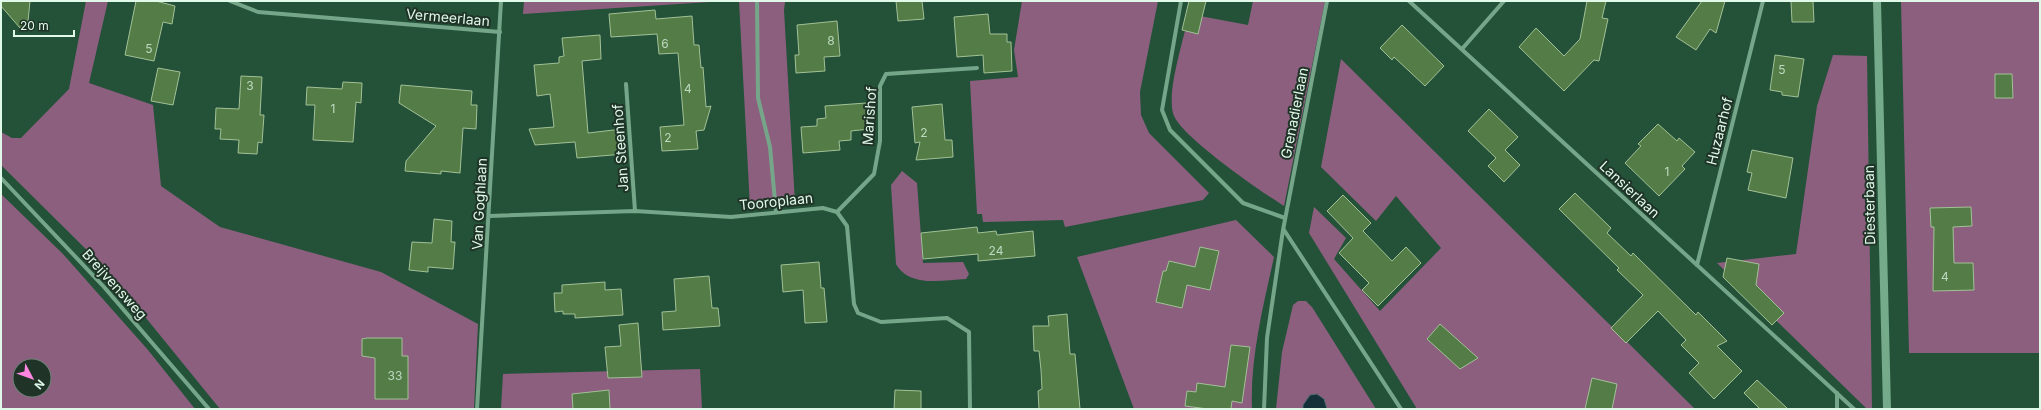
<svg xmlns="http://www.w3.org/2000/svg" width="2041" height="410" font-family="Inter,sans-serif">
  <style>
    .green { fill: #8c5f7f; fill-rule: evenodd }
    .water { fill: #143038; stroke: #516c6d }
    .building { fill: #547c46; stroke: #a2c197 }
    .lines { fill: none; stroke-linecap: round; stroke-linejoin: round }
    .street { stroke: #76a689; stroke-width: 4 }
    .secondary { stroke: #75ab8b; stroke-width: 8 }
    .labels { text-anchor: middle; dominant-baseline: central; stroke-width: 4; stroke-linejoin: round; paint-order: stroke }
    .number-label { font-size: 12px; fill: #bddac0 }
    .street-label { font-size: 14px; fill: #e0f9e9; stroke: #1f3327 }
  </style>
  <rect width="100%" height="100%" fill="#245239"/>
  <g class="green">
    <path d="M 86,1 L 108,1 L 89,83 L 153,105 L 161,186 L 220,227 L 381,272 L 478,324 L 474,409 L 220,409 L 107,270 L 1,165 L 1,132 L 12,138 L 21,138 L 69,89 Z"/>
    <path d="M 524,1 L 725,1 L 523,14 Z"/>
    <path d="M 739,1 L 794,1 L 785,2 L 784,10 L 795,203 L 750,207 Z"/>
    <path d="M 1022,1 L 1158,1 L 1140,92 L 1141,115 L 1149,133 L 1209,193 L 1203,200 L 1065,227 L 1063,220 L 983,222 L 982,214 L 977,214 L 970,81 L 1018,77 L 1014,50 Z"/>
    <path d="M 1253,1 L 1325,1 L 1284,206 C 1262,192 1178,135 1173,113 C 1167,89 1184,39 1189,14 L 1248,25 Z"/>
    <path d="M 1901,1 L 2040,1 L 2040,353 L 1909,353 Z"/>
    <path d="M 1833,55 L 1867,56 L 1872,409 L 1867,409 L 1717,263 L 1796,254 L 1817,106 Z"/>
    <path d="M 1341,59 L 1695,409 L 1417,409 L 1309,233 L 1314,207 L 1346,238 L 1334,259 L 1380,311 L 1441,248 L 1396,196 L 1376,221 L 1321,167 Z"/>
    <path d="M 902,171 L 917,183 L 923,263 L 963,262 L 969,274 L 966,279 C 942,280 910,288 896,264 L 891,185 Z"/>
    <path d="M 1,194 L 63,254 L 148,350 L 195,409 L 1,409 ZM 20,366 L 44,366 L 44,390 L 20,390 Z"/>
    <path d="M 1236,220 L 1274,257 C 1263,307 1250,358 1252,409 L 1134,409 L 1077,257 Z"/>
    <path d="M 1298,301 L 1306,301 L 1312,307 L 1376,409 L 1327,409 L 1324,399 L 1303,405 L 1303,409 L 1276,409 L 1282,352 L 1293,305 Z"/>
    <path d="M 700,369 L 702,409 L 501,409 L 503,374 Z"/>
  </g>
  <path class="water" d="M 1317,394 L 1324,399 L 1327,409 L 1303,409 L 1303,405 L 1310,395 Z"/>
  <g class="building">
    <path d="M 1,1 L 30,1 L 28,21 L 20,28 L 1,6 Z"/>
    <path d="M 136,1 L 156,1 L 175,6 L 172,24 L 163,22 L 154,61 L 125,55 Z"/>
    <path d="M 896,1 L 922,1 L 924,19 L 898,21 Z"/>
    <path d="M 1189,1 L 1206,1 L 1198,34 L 1182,30 Z"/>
    <path d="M 1587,1 L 1606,1 L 1602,18 L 1608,19 L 1599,61 L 1594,60 L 1564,91 L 1519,47 L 1536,28 L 1564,56 L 1580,39 Z"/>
    <path d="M 1702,1 L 1725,1 L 1716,33 L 1710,29 L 1696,50 L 1676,37 Z"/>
    <path d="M 1791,1 L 1813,1 L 1814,22 L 1792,22 Z"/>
    <path d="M 655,10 L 656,19 L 692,16 L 694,45 L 699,45 L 701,68 L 703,67 L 706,107 L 711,106 L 704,130 L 696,131 L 698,149 L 662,151 L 660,127 L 684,125 L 678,53 L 659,54 L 657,34 L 611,37 L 609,14 Z"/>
    <path d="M 988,14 L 990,34 L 1007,34 L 1007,42 L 1011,42 L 1012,71 L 984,73 L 983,55 L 957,57 L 954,17 Z"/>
    <path d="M 837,21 L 840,56 L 824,57 L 825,71 L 796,73 L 795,55 L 799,55 L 797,25 Z"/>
    <path d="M 1402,25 L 1444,66 L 1425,86 L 1394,57 L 1392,60 L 1380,48 Z"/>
    <path d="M 600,35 L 601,59 L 582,61 L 588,133 L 622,129 L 624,154 L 577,158 L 575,142 L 535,145 L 529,129 L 554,127 L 550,94 L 537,96 L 534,65 L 559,63 L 559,57 L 564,56 L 562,38 Z"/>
    <path d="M 1775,55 L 1804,59 L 1798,97 L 1782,95 L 1782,92 L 1770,90 Z"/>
    <path d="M 158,68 L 180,72 L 173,105 L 151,101 Z"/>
    <path d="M 1995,74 L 2012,74 L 2013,98 L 1995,98 Z"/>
    <path d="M 241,76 L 262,77 L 260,115 L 264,115 L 262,143 L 258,142 L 257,154 L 238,153 L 239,140 L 220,139 L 221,129 L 215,129 L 216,108 L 239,109 Z"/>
    <path d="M 343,82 L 362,83 L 361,103 L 356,102 L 353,142 L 313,140 L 315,105 L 306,105 L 307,87 L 342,89 Z"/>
    <path d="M 401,85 L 472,91 L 471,105 L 477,105 L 476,129 L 463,128 L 460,173 L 441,171 L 441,174 L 405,171 L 406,161 L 436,126 L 399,103 Z"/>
    <path d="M 866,103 L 869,129 L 851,131 L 851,140 L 839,141 L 840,150 L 803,153 L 801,127 L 817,126 L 817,119 L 826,118 L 825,106 Z"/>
    <path d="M 942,104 L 945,140 L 952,140 L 953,157 L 916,160 L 920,142 L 915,143 L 912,107 Z"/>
    <path d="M 1489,109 L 1518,137 L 1505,150 L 1520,165 L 1504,182 L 1488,166 L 1496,158 L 1468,131 Z"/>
    <path d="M 1658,124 L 1677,141 L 1679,138 L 1695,152 L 1682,166 L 1685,169 L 1659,196 L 1625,163 L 1641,146 L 1638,144 Z"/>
    <path d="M 1752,150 L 1793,158 L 1786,198 L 1748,190 L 1752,173 L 1747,172 Z"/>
    <path d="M 1575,193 L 1611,228 L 1607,233 L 1631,256 L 1633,253 L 1696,315 L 1698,312 L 1727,341 L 1717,346 L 1742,371 L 1714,399 L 1689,373 L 1699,363 L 1681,345 L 1686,340 L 1658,311 L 1626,343 L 1611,328 L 1643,295 L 1617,270 L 1619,268 L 1559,209 Z"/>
    <path d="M 1343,195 L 1371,223 L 1363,231 L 1392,261 L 1406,247 L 1421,263 L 1378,306 L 1362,290 L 1369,283 L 1339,253 L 1353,238 L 1327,211 Z"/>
    <path d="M 1971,207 L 1972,226 L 1953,227 L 1954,263 L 1973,263 L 1974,290 L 1933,291 L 1934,227 L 1931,227 L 1930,208 Z"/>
    <path d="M 434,219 L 452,221 L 451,242 L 455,242 L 453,269 L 428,267 L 428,272 L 409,270 L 412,242 L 432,243 Z"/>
    <path d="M 977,227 L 978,233 L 996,231 L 997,235 L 1033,231 L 1035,256 L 978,261 L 978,254 L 923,259 L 921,233 Z"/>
    <path d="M 1200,247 L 1219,251 L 1210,290 L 1187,285 L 1182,308 L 1156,302 L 1163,271 L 1166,271 L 1169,261 L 1195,267 Z"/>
    <path d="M 1727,258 L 1759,264 L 1756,285 L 1784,313 L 1772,325 L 1723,277 Z"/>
    <path d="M 819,262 L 821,288 L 824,288 L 827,322 L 805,323 L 803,290 L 783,292 L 781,265 Z"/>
    <path d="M 709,276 L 712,308 L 718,308 L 720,326 L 663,330 L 662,312 L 676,311 L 674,279 Z"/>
    <path d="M 605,282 L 605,290 L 621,289 L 623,315 L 575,318 L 575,314 L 563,314 L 563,311 L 555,312 L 554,293 L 562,293 L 562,285 Z"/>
    <path d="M 1067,314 L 1070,354 L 1075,354 L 1080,409 L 1039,409 L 1038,391 L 1042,389 L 1041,370 L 1039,351 L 1034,351 L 1033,326 L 1049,326 L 1048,316 Z"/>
    <path d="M 638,323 L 642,377 L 608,378 L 605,347 L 621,346 L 619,325 Z"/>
    <path d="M 1440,324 L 1478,358 L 1460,369 L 1427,339 Z"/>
    <path d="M 367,338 L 402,338 L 402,356 L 408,356 L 408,399 L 375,399 L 375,358 L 362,356 L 362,339 Z"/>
    <path d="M 1231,345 L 1250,347 L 1242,403 L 1232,401 L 1231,409 L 1208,409 L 1185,406 L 1187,391 L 1196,392 L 1197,383 L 1225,387 Z"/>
    <path d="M 1592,378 L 1617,384 L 1612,409 L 1585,409 Z"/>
    <path d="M 1757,380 L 1788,409 L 1760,409 L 1744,393 Z"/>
    <path d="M 609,390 L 610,409 L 573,409 L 572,394 Z"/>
    <path d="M 895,390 L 921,391 L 921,409 L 894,409 Z"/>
  </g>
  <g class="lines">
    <g class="street">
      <path d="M 230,1 L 258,12 L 500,32"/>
      <path d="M 757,1 L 758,98 L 770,147 L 776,212"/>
      <path d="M 1181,1 L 1162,110 L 1170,130 L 1243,203 L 1285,218"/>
      <path d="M 1409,1 L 1854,409"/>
      <path d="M 1462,49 L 1504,1"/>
      <path d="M 626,84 L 635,211"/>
      <path d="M 1,178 L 104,287 L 209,409"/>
      <path d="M 837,212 L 874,174 L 880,141 L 880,86 L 886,74 L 977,68"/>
      <path d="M 489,216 L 635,211 L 731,217 L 823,208 L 837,212 L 847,226 L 854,304 L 858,313 L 881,322 L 947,318 L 969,332 L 970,409"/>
      <path d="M 1284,230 L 1401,409"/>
      <path d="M 1697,265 L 1763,1"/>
      <path d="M 1837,393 L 1837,409"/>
      <path d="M 477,409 L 501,1"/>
      <path d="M 1264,409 L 1267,338 L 1283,230 L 1327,1"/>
    </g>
    <path class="secondary" d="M 1877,1 L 1887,409"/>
  </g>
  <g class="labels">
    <g class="number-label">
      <text x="831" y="40">8</text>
      <text x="665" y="43">6</text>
      <text x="149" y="48">5</text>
      <text x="1782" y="69">5</text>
      <text x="250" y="85">3</text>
      <text x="688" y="88">4</text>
      <text x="333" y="108">1</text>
      <text x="924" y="132">2</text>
      <text x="668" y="137">2</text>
      <text x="1667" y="171">1</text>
      <text x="996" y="250">24</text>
      <text x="1945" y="276">4</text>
      <text x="395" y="375">33</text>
    </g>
    <g class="street-label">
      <text transform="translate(448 17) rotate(5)">Vermeerlaan</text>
      <text transform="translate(1294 113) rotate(-79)">Grenadierlaan</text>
      <text transform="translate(869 116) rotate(-86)">Marishof</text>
      <text transform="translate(1719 131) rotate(-76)">Huzaarhof</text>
      <text transform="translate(620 148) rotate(-94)">Jan Steenhof</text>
      <text transform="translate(1630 189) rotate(43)">Lansierlaan</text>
      <text transform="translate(776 201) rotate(-6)">Tooroplaan</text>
      <text transform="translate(479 204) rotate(-87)">Van Goghlaan</text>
      <text transform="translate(1869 205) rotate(-91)">Diesterbaan</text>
      <text transform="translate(115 284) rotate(48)">Breijvensweg</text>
    </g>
  </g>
  <rect width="2041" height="410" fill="none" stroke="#e0f9e9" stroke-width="4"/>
  <g transform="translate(32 378) rotate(131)"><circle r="19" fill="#1f3327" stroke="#6c8275"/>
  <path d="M0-3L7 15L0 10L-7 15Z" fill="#fe85e0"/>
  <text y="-6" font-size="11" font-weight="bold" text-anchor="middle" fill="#e0f9e9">N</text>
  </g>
  <path d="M14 30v6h60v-6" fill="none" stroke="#e0f9e9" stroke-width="2"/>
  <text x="20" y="30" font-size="12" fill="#e0f9e9" stroke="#1f3327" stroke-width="3" paint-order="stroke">20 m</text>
</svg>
